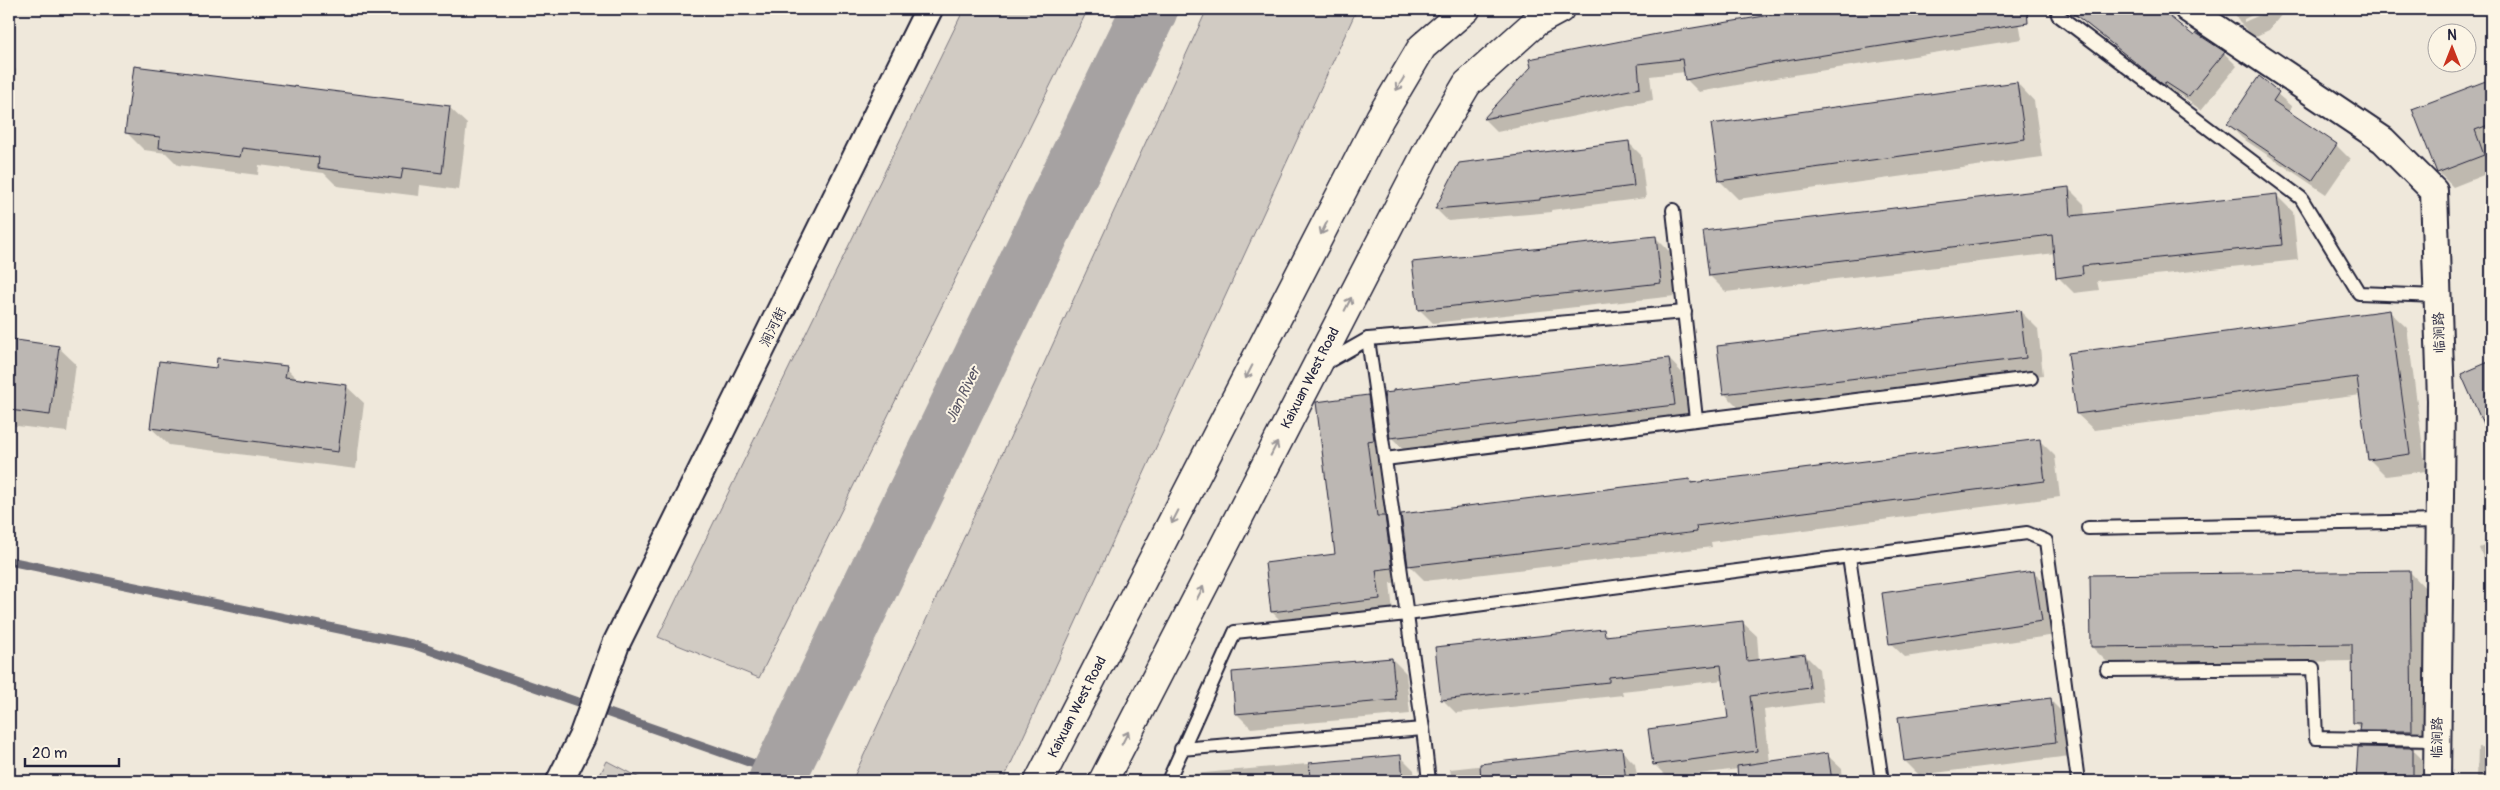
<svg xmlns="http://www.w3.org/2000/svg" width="2500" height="790" font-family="Pangolin,'LXGW WenKai TC',sans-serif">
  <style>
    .green { fill: #d1cbc3; stroke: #7a767f }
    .shadow { fill: #0003; fill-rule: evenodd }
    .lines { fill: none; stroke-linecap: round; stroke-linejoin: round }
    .stream { stroke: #716f79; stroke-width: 9 }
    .river { stroke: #a6a2a2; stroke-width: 56 }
    .building { fill: #bcb7b3; stroke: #22223b }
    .service-casing { stroke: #22223b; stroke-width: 16 }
    .minor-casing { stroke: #22223b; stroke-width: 30 }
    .secondary-casing { stroke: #22223b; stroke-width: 31 }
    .service { stroke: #fcf5e5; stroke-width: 12 }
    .minor { stroke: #fcf5e5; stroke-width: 26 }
    .secondary { stroke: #fcf5e5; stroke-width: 28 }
    .oneway { stroke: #9a9698 }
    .labels { text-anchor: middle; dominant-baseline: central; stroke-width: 4; stroke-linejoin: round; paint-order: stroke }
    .street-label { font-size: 14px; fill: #22223b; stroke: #fcf5e5 }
    .water-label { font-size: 15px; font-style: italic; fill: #575564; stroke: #fcf5e5 }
  </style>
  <rect width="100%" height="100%" fill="#efe8db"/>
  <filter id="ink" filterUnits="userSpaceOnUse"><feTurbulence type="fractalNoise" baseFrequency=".02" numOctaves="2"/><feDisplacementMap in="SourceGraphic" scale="10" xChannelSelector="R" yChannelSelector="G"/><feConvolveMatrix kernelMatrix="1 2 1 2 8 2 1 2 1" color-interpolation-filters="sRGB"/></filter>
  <g filter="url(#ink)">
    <g class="green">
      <path d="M 964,9 L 1088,9 L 759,678 L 658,637 Z"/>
      <path d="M 1207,9 L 1357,9 L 1003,781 L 852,781 Z"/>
      <path d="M 607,761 L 645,781 L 597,781 Z"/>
    </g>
    <g class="shadow">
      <path d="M 1815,9 L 2017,9 L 2022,39 L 1781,77 L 1699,92 L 1686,79 L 1685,72 L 1650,76 L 1653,100 L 1497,132 L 1484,119 L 1532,68 L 1759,17 Z"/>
      <path d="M 2067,9 L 2142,9 L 2174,35 L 2194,38 L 2224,53 L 2237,66 L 2201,110 L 2177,93 L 2177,96 Z"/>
      <path d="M 2233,9 L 2286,9 L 2269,30 L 2254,37 L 2239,22 ZM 2259,12 L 2260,15 L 2244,22 L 2244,19 Z"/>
      <path d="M 2484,9 L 2491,9 L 2491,25 Z"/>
      <path d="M 9,63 L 16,70 L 9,124 Z"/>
      <path d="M 2259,78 L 2292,107 L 2288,113 L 2336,145 L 2350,159 L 2326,194 L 2242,138 L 2228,124 Z"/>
      <path d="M 2491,81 L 2491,144 L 2489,145 L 2491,152 L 2491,172 L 2453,187 L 2438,172 L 2414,109 Z"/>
      <path d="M 2017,83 L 2034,101 L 2042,157 L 1738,199 L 1720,181 Z"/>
      <path d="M 449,107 L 467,124 L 459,190 L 420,185 L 419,196 L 337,186 L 324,173 L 259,165 L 258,175 L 178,165 L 166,153 L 144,150 L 127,133 Z"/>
      <path d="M 1629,143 L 1641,155 L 1646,198 L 1551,210 L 1552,212 L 1448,221 L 1436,209 Z"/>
      <path d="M 2068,188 L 2084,204 L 2085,216 L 2277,196 L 2293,212 L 2298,260 L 2097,281 L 2099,290 L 2074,293 L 2058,277 L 2055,253 L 1726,292 L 1710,276 Z"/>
      <path d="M 1656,238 L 1670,252 L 1675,296 L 1433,323 L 1419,309 Z"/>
      <path d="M 2020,311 L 2038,329 L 2043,375 L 1742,411 L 1724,393 Z"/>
      <path d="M 2390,312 L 2407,328 L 2426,471 L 2386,476 L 2369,459 L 2361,395 L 2094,430 L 2077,414 Z"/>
      <path d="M 9,340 L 58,347 L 76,364 L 67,432 L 9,425 Z"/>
      <path d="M 1669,359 L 1686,377 L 1692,422 L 1409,455 L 1391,437 Z"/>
      <path d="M 2491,362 L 2491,439 L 2463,375 Z"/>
      <path d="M 286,368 L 298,380 L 346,386 L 364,403 L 356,469 L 169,445 L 151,428 Z"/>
      <path d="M 1367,396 L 1381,410 L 1405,582 L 1390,583 L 1393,612 L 1286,626 L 1272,612 L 1337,555 Z"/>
      <path d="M 2039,440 L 2055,456 L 2060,497 L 1711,542 L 1712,547 L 1425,581 L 1409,565 L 1690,480 L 1694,484 Z"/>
      <path d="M 2491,543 L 2491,576 L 2479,548 Z"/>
      <path d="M 2034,572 L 2048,586 L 2056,635 L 1905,657 L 1890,643 Z"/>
      <path d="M 2410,572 L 2427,590 L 2430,749 L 2411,748 L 2425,762 L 2430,781 L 2358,781 L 2360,748 L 2379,748 L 2355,723 L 2354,661 L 2110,665 L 2092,647 Z"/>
      <path d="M 1742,622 L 1757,636 L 1759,661 L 1805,655 L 1819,669 L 1823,702 L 1764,710 L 1770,762 L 1827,755 L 1842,769 L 1843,781 L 1740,781 L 1738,769 L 1668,778 L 1654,764 L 1730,719 L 1724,680 L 1622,691 L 1623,695 L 1456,713 L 1442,699 L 1603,630 L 1610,637 Z"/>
      <path d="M 1392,659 L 1406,673 L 1410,714 L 1251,728 L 1237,714 L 1233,673 Z"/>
      <path d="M 2050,700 L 2064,714 L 2070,756 L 1919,775 L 1905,761 Z"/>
      <path d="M 2478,747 L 2491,748 L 2491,781 L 2477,781 Z"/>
      <path d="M 1621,750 L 1635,764 L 1638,781 L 1452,781 L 1450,769 Z"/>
      <path d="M 1400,756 L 1414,770 L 1415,781 L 1178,781 L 1181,775 Z"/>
    </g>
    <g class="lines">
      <path class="stream" d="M 9,561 L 412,644 L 780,773"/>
      <path class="river" d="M 776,781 L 1150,9"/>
    </g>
    <g class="building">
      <path d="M 1806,9 L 2027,9 L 2028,23 L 1767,64 L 1685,80 L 1682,59 L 1638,64 L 1640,88 L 1483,119 L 1531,67 L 1529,59 L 1657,34 Z"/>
      <path d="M 2068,9 L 2160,9 L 2194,36 L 2196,33 L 2225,52 L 2188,97 L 2165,82 L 2165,86 Z"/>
      <path d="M 134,66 L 450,106 L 442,173 L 403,168 L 401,179 L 318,168 L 319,157 L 242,148 L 240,157 L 159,148 L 160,137 L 125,133 Z"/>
      <path d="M 2259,76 L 2279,92 L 2273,101 L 2337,144 L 2312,181 L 2227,124 Z"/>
      <path d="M 2491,79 L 2491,124 L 2475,130 L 2484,155 L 2437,173 L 2412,109 Z"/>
      <path d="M 2017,82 L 2025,139 L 1719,181 L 1711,124 Z"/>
      <path d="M 1629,141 L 1634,186 L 1540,198 L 1540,200 L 1435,209 L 1459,163 Z"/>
      <path d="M 2069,187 L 2071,216 L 2277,194 L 2282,245 L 2082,266 L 2083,274 L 2056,278 L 2052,235 L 1709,276 L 1703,231 Z"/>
      <path d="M 1656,236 L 1661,283 L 1418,310 L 1412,262 Z"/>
      <path d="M 2020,310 L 2026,358 L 1723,394 L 1717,346 Z"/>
      <path d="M 2390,310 L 2410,454 L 2368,460 L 2357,377 L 2076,414 L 2068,353 Z"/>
      <path d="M 9,339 L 59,346 L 50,415 L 9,410 Z"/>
      <path d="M 217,358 L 287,366 L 285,377 L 347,385 L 338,452 L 150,428 L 159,361 L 216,368 Z"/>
      <path d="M 1669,358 L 1675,405 L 1390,438 L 1384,393 L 1393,392 L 1393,390 Z"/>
      <path d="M 2491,361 L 2491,442 L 2461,374 Z"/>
      <path d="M 1368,395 L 1374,440 L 1367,441 L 1377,516 L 1385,516 L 1392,568 L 1376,570 L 1380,599 L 1271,612 L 1265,563 L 1335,554 L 1316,402 Z"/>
      <path d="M 2040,439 L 2045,481 L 1696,526 L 1697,532 L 1408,566 L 1401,514 L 1690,479 L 1691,483 Z"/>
      <path d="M 2034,571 L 2042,621 L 1889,644 L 1882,593 Z"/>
      <path d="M 2410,571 L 2412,731 L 2359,731 L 2360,723 L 2353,723 L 2352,644 L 2091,647 L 2090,575 Z"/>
      <path d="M 1743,621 L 1747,661 L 1805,654 L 1810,688 L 1750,696 L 1757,751 L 1653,765 L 1648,729 L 1728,718 L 1721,665 L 1609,677 L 1609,682 L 1441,700 L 1435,647 L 1604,629 L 1605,636 Z"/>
      <path d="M 1392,658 L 1396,700 L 1235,714 L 1232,672 Z"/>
      <path d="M 2051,698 L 2056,742 L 1904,761 L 1898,717 Z"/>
      <path d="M 2358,747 L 2413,748 L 2413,781 L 2356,781 Z"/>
      <path d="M 1622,748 L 1626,781 L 1481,781 L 1480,764 Z"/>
      <path d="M 1828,753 L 1832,781 L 1738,781 L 1737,766 Z"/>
      <path d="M 1401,755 L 1403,781 L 1310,781 L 1309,763 Z"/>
    </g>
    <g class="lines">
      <g class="service-casing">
        <g id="service">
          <path d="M 2058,15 L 2301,198 L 2359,293 L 2438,296"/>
          <path d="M 1673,210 L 1696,419"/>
          <path d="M 1368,339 L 1423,729"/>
          <path d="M 1324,364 L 1368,339 L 1685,312"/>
          <path d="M 1385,459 L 2031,378"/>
          <path d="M 2088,528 L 2440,521"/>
          <path d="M 1849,557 L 1882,781"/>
          <path d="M 2107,670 L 2313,668 L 2316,738 L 2437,740"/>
          <path d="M 1181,749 L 1423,729 L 1429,781"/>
          <path d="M 1168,781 L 1235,632 L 1407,614 L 2027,533 L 2046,541 L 2078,781"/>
        </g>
      </g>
      <g class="minor-casing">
        <g id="minor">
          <path d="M 2188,9 L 2383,140 L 2434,191 L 2441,400 L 2437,781"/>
          <path d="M 560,781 L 582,737 L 616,644 L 929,9"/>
        </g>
      </g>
      <g class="secondary-casing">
        <g id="secondary">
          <path d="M 1039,781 L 1380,118 L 1422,47 L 1466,9"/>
          <path d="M 1103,781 L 1430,146 L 1467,84 L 1536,22 L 1560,9"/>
        </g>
      </g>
      <use href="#service" class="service"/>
      <use href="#minor" class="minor"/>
      <use href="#secondary" class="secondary"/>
    </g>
    <defs><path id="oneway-shaft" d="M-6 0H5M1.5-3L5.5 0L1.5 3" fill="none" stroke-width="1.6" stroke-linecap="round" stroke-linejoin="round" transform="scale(1.25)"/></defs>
    <g class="oneway">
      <use href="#oneway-shaft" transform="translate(1400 84) rotate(121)"/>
      <use href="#oneway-shaft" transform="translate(1324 228) rotate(117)"/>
      <use href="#oneway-shaft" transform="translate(1348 304) rotate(-63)"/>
      <use href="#oneway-shaft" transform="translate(1249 372) rotate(117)"/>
      <use href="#oneway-shaft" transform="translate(1274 449) rotate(-63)"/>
      <use href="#oneway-shaft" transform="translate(1175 517) rotate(117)"/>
      <use href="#oneway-shaft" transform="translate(1200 593) rotate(-63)"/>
      <use href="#oneway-shaft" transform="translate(1125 738) rotate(-63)"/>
    </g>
  </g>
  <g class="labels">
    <g class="street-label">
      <text transform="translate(773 327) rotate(-64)">涧河街</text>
      <text transform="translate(2439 333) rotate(-92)">临涧路</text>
      <text transform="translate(1310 378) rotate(-63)">Kaixuan West Road</text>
      <text transform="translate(1077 707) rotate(-63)">Kaixuan West Road</text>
      <text transform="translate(2437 738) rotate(-89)">临涧路</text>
    </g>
    <g class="water-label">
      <text transform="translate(963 395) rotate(-64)">Jian River</text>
    </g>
  </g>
  <rect width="2500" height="790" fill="none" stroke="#fcf5e5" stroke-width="30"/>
  <rect x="15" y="15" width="2470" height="760" fill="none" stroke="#22223b" stroke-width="2" filter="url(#ink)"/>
  <g transform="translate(2452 48)"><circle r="24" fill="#fcf5e5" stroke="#a5a1a1"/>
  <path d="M0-4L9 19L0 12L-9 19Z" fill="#c8321e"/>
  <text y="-8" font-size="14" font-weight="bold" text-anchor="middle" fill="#22223b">N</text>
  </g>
  <path d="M25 758v8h94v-8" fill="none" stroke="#22223b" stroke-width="2.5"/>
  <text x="32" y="758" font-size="15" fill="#22223b" stroke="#fcf5e5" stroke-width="4" paint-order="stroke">20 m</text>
</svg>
